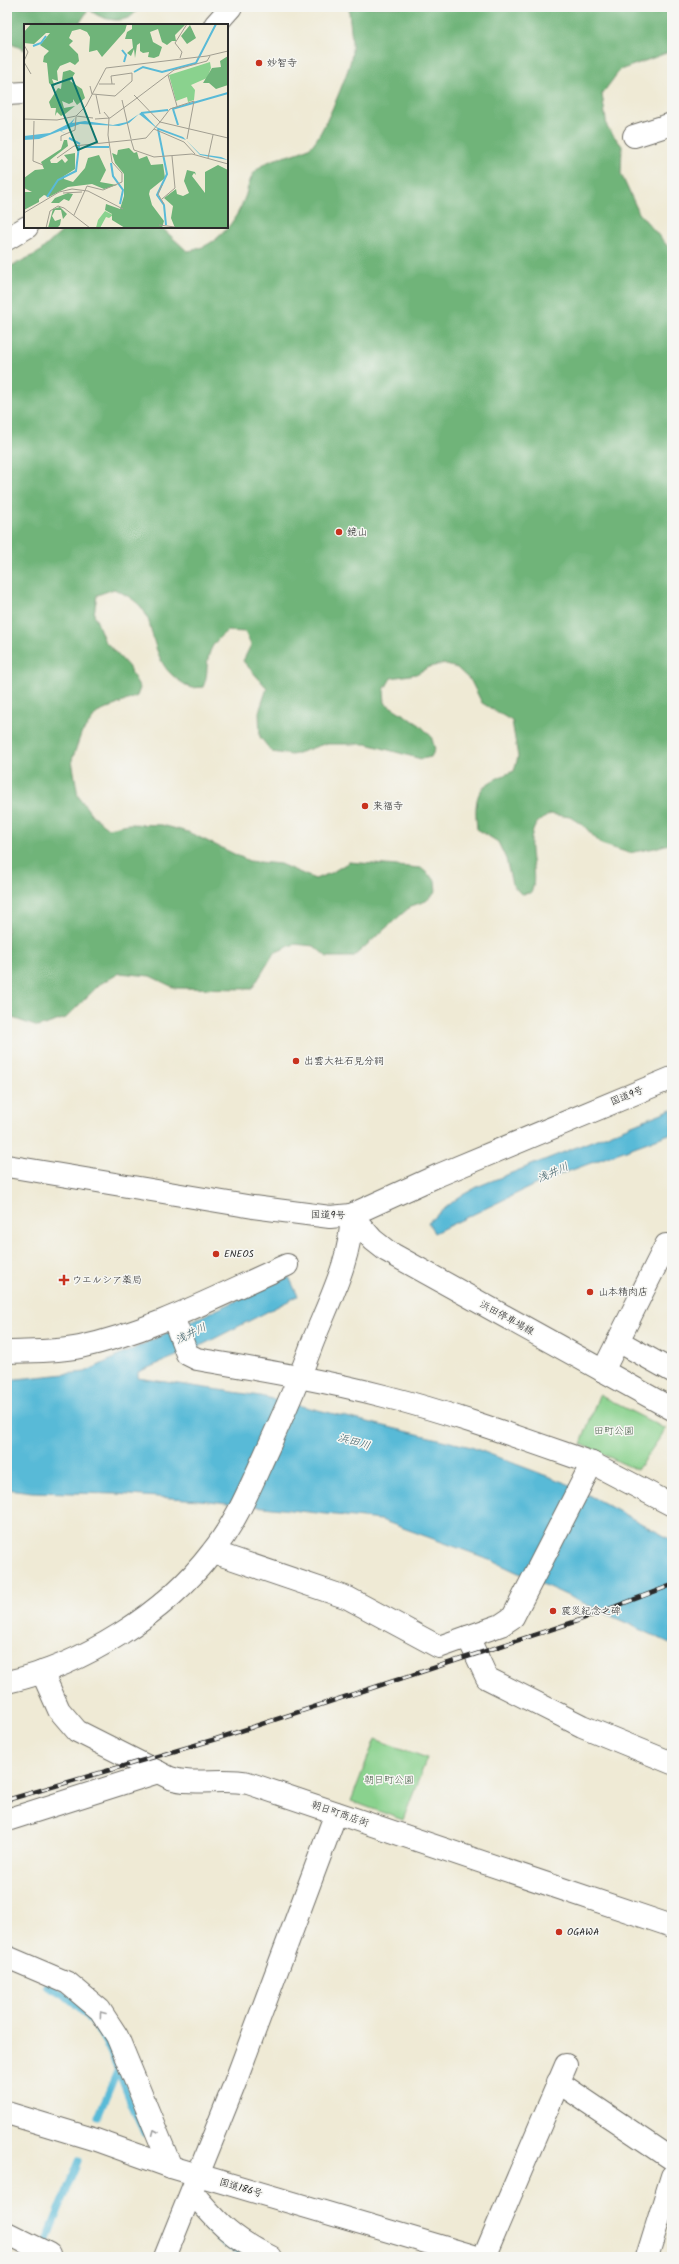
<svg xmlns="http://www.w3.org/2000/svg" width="679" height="2264" font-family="Kalam,'Klee One',sans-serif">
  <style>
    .green { fill: #8ad28e; stroke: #5a7e5c }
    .forest { fill: #6fb479; stroke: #4d7052 }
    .water { fill: #59bad7; stroke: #427281 }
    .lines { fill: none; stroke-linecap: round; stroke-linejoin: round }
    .stream { stroke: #59bad7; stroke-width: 7 }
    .minor-casing { stroke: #706e66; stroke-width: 24 }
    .major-casing { stroke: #706e66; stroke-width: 24 }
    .highway-casing { stroke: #706e66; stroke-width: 24 }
    .minor { stroke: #fff; stroke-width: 22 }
    .major { stroke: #fff; stroke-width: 22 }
    .highway { stroke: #fff; stroke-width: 22 }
    .rail-casing { stroke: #2b2b2b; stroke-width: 4.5 }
    .rail { stroke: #f6f6f2; stroke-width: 3; stroke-dasharray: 9; stroke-linecap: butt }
    .oneway { stroke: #a0a0a0 }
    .poi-dot { fill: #c8321e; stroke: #f6f6f2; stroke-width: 1.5 }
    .labels { text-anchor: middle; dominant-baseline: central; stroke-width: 3; stroke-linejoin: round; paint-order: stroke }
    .poi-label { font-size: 10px; fill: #2b2b2b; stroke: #f6f6f2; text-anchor: start }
    .street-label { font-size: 10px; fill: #2b2b2b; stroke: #f6f6f2 }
    .park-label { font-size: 10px; fill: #485d49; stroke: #f6f6f2 }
    .water-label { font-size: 11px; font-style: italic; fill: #3b5d67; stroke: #f6f6f2 }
    .inset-river { fill: none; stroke: #59bad7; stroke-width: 2 }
    .inset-road { fill: none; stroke: #a19e91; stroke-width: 1 }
    .view { fill: #0f766e; fill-opacity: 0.15; stroke: #0f766e; stroke-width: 2 }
    .inset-edge { fill: none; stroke: #2b2b2b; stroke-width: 2 }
  </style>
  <rect width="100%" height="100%" fill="#f6f6f2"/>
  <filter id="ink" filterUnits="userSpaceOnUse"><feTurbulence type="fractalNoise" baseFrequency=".025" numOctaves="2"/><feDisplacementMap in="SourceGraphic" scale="8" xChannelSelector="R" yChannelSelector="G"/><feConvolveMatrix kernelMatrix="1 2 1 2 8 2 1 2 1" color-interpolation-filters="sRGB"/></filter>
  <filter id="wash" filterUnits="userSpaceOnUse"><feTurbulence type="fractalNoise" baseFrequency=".012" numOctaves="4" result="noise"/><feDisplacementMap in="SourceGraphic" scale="16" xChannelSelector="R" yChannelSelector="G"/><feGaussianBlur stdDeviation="0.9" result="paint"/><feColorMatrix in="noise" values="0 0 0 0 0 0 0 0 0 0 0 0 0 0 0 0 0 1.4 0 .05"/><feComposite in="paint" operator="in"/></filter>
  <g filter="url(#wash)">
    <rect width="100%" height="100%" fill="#efead5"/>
    <g class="green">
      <path d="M 599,1395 L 666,1429 L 637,1470 L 581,1444 Z"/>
      <path d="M 375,1739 L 427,1758 L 403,1820 L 351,1801 Z"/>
    </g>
    <g class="forest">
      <path d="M 9,7 L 140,7 C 137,10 132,17 128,18 C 115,23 98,18 89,9 L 78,25 L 25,25 L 25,50 L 7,42 Z"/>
      <path d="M 351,7 L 672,7 L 672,51 L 620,70 L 602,94 L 607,127 L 622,146 L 621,174 L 639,213 L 672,251 L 672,843 L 655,848 L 629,853 L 601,844 L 584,826 L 570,817 L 550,814 C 546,817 540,820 537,823 C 522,844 540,873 531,893 L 521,894 L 512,884 L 506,859 L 498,842 L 477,829 C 473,790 479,785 514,771 L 518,757 L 512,721 L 482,703 L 471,681 L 457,668 L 443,664 L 429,667 L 416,674 L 391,678 L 384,690 L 385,703 L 420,725 L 431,736 L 435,749 L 431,757 L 421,759 L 367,744 L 324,744 L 292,755 L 272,752 L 260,737 L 259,712 L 267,688 L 243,661 L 251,645 L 245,632 L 227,631 C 218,638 210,646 208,659 C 206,670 208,676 203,687 L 191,688 C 180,682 168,674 162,662 C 144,626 159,609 114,589 L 97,595 L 94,614 L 104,640 L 128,666 L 140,688 L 137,696 L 97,713 L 81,734 L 72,760 L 78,796 L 92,815 L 108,828 L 128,824 L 162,825 L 188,832 L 249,861 L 280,864 L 315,879 L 331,873 L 349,862 L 421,868 L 435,880 L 436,892 L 426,901 L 411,906 L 353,957 L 327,957 L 314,946 L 294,944 L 274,953 L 252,989 L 175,988 L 150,976 L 120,973 L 100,984 L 66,1018 L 38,1027 L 7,1016 L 7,268 L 38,253 L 67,227 L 161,227 L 187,251 C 214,248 233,226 243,202 C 247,194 248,184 252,176 C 265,155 291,159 310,147 C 321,140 348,74 351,59 C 354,45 350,26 349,11 Z"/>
    </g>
    <g class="water">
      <path d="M 672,1109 L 672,1133 L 545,1180 L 434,1233 L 428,1222 L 459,1197 L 479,1186 Z"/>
      <path d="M 289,1277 L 298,1296 L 198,1347 L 138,1372 L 138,1378 L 260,1396 L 471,1447 L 568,1484 L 672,1540 L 672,1644 L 486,1558 L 381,1520 L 200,1500 L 116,1494 L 32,1492 L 7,1489 L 7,1380 L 85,1372 L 185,1324 Z"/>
    </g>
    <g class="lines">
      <g class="stream">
        <path d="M 46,1985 C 113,2017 114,2076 145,2133"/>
        <path d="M 98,2117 L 118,2069"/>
        <path d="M 193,2209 C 207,2230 225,2245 247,2257"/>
        <path d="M 43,2248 L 79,2161"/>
      </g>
    </g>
  </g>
  <g filter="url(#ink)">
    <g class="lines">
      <g class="minor-casing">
        <g id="minor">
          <path d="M 215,25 L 231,7"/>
          <path d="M 7,94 L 25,93"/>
          <path d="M 634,136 L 672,124"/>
          <path d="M 7,239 L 27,227"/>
          <path d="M 173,1317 L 187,1354 L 197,1359 C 260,1370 322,1380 384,1396 C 455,1414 523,1439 592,1463 L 513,1617 L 501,1625 L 439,1647 L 348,1598 L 213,1552"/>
          <path d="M 618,1341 L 672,1371"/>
          <path d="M 7,1352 C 31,1351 56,1352 80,1347 C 153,1331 219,1295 287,1265"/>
          <path d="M 603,1371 L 666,1245 L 672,1249"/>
          <path d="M 592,1463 L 672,1505"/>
          <path d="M 468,1637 L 487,1678 L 582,1726 L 672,1763"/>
          <path d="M 42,1672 L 59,1710 L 77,1731 L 170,1778 C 195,1786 223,1777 248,1783 L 672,1926"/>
          <path d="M 7,1682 C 82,1666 166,1613 212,1552 C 235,1524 249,1490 264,1457 C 281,1420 298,1383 312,1344 C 327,1305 353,1257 351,1215"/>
          <path d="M 7,1820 L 158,1772"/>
          <path d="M 7,1957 L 68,1983 L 100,2010 L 117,2036 L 171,2167"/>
          <path d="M 558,2082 L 672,2159"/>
          <path d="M 192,2192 C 219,2224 233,2239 271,2257"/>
          <path d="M 7,2233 L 49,2254 L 48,2257"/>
          <path d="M 165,2257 L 233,2088 L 336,1813"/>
          <path d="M 484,2257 L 566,2065"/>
          <path d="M 647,2257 L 672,2176"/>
        </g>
      </g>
      <g class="major-casing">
        <path id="major" d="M 351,1215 L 373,1240 L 387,1251 L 672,1409"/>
      </g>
      <g class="highway-casing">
        <g id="highway">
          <path d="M 7,1166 L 253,1207 L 330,1217 L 351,1215 L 439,1175 L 672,1078"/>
          <path d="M 7,2113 L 96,2140 L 171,2167 L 477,2257"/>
        </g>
      </g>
      <use href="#minor" class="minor"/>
      <use href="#major" class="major"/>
      <use href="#highway" class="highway"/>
      <g class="rail-casing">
        <path id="rail" d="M 7,1800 L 216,1739 L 577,1621 L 672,1585"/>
      </g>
      <use href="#rail" class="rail"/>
    </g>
    <defs><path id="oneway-chevron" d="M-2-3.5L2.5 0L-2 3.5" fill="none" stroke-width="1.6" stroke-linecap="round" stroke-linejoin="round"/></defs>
    <g class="oneway">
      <use href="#oneway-chevron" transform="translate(102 2014) rotate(-127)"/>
      <use href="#oneway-chevron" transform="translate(155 2132) rotate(-113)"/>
    </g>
  </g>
  <g class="poi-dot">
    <circle cx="259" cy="63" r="4"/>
    <circle cx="339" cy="532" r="4"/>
    <circle cx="365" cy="806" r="4"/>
    <circle cx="296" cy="1061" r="4"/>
    <circle cx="216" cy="1254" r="4"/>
    <path d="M62 1274h4v4h4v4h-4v4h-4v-4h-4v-4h4z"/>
    <circle cx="590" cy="1292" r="4"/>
    <circle cx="553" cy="1611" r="4"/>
    <circle cx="559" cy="1932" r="4"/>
  </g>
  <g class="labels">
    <g class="poi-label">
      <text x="267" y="63">妙智寺</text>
      <text x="347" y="532">鏡山</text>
      <text x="373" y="806">来福寺</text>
      <text x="304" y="1061">出雲大社石見分祠</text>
      <text x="224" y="1254">ENEOS</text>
      <text x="72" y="1280">ウエルシア薬局</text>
      <text x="598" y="1292">山本精肉店</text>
      <text x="561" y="1611">震災紀念之碑</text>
      <text x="567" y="1932">OGAWA</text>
    </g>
    <g class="street-label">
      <text transform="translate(627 1096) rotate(-22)">国道9号</text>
      <text transform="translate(328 1215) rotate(1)">国道9号</text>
      <text transform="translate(507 1318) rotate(29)">浜田停車場線</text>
      <text transform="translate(340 1814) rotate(19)">朝日町商店街</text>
      <text transform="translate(241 2188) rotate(16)">国道186号</text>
    </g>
    <g class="park-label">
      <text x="614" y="1431">田町公園</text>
      <text x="389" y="1780">朝日町公園</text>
    </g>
    <g class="water-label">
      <text transform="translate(553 1173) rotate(-24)">浅井川</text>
      <text transform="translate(191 1334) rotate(-26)">浅井川</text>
      <text transform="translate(354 1442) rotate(16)">浜田川</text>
    </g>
  </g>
  <g transform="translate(24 24)">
    <rect width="204" height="204" fill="#efead5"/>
    <path d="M 186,38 L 187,44 L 183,54 L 167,61 L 171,66 L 170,76 L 164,78 L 163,73 L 152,77 L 145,51 ZM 81,187 L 89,191 L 85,194 L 82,193 L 76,204 L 72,204 L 74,196 Z" fill="#8ad28e"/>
    <path d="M 7,0 L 103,0 L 101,7 L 78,33 L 73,26 L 65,28 L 66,13 L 63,8 L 56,5 L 48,7 L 45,14 L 49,17 L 45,21 L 54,30 L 55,37 L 51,41 L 46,38 L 36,42 L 33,47 L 34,57 L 28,55 L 30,60 L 33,59 L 29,63 L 25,59 L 23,39 L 19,38 L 20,32 L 25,27 L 16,21 L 26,9 L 22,9 L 10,20 L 0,19 L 0,8 ZM 108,0 L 162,0 L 151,11 L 152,17 L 148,17 L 143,21 L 138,18 L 134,5 L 126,8 L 129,18 L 138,23 L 135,32 L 130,34 L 124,33 L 125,28 L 119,29 L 116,27 L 116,19 L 113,21 L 111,34 L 110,25 L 107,32 L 103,29 L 109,24 L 108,15 L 101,15 L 103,8 L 108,5 ZM 166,1 L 172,14 L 163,20 L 157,12 ZM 204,32 L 204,61 L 192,65 L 185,59 L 179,59 L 188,44 L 197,43 L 196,37 ZM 46,46 L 51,49 L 46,57 L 58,65 L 61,74 L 53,81 L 49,75 L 49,78 L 45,80 L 38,77 L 40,84 L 51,82 L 41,90 L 37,92 L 33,88 L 31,92 L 32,84 L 27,84 L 25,78 L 34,64 L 37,65 L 39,48 ZM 40,116 L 43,116 L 44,122 L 26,136 L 27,139 L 33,139 L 38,135 L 41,139 L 44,136 L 40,131 L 51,129 L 51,145 L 40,152 L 40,155 L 49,158 L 61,144 L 64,134 L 75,131 L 82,146 L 76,158 L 93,161 L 80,165 L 68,160 L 44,163 L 25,173 L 20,171 L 15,175 L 15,178 L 0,186 L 0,168 L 8,168 L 0,164 L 0,154 L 11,146 L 20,145 L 17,138 L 37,125 ZM 105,124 L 110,129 L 113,128 L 115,135 L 123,132 L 127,141 L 139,140 L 141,154 L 126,166 L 125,170 L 128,181 L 140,197 L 138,204 L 101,204 L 88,196 L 88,190 L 81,186 L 82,180 L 96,185 L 100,172 L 100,150 L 91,139 L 88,129 L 93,131 L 94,126 ZM 194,141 L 204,146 L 204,204 L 151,204 L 147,194 L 149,182 L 140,174 L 152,165 L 153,170 L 159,172 L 165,169 L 160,157 L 163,146 L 171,148 L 172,151 L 170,149 L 168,152 L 181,169 L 181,148 ZM 44,169 L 49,170 L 45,177 L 40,175 L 35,179 L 27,179 L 31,174 ZM 36,183 L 43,190 L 39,195 L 37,186 L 31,186 L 28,192 L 31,197 L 37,195 L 36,201 L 33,204 L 24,204 L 29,185 Z" fill="#6fb479"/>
    <path d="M 118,88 L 132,103 L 159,113 L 176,130 L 197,133 L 204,136 L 176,131 L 162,116 L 135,106 L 115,90 L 105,99 L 95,102 L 56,100 L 37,107 L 43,110 L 36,107 L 15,115 L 0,116 L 0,112 L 26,109 L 46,99 L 51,94 L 48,99 L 61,97 L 89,101 L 103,98 Z" fill="#59bad7"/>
    <path class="inset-river" d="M 9,22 L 17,19 L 22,12M 98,26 L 102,31 L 100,38M 110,48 L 119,43 L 138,48 L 172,39 L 192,0M 148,85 L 204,69M 149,85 L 154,101M 117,89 L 144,86M 134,105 L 143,150 L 133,171 L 140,181 L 142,201M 45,114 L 56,120M 61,123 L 85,123M 87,139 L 89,152 L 99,166 L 96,180M 23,173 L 34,156 L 52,147 L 55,122"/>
    <path class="inset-road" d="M 0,21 L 4,28 L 0,37M 156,34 L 158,28 L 151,19 L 163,0M 0,38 L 7,50M 144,51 L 153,82M 75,60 L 91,60M 66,62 L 68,70 L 91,72 L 108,57 L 108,49 L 87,52 L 88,60M 72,71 L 76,90M 98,76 L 107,115M 52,92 L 69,94M 0,95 L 33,96 L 52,92 L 62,82 L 82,44 L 183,32 L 204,27M 71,95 L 86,94 L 113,74 L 110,71M 10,97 L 9,137 L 19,141M 130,105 L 160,118 L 171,130M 163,115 L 170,77 L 146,85 L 136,98 L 113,74 L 150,46 L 183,37 L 186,32M 107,116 L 122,114 L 136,98 L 204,114M 37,117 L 37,112 L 51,106 L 52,93M 33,134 L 50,122 L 107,116 L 110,126 L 130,133 L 168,130 L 204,140M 184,134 L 189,111M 138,161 L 134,170 L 140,180M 39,169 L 58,168M 138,175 L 151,164 L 148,132M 0,189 L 35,168 L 48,165 L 64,167 L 99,185M 50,191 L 63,162 L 79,166 L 98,158 L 98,149 L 88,138 L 84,111 L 85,94 L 80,88M 135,201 L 151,203M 22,204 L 26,187 L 34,182 L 40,184 L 66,204"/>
    <path class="view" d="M 48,54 L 73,118 L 54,126 L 28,61 Z"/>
    <rect width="204" height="204" class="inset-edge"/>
  </g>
  <rect width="679" height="2264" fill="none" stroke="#f6f6f2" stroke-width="24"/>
</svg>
